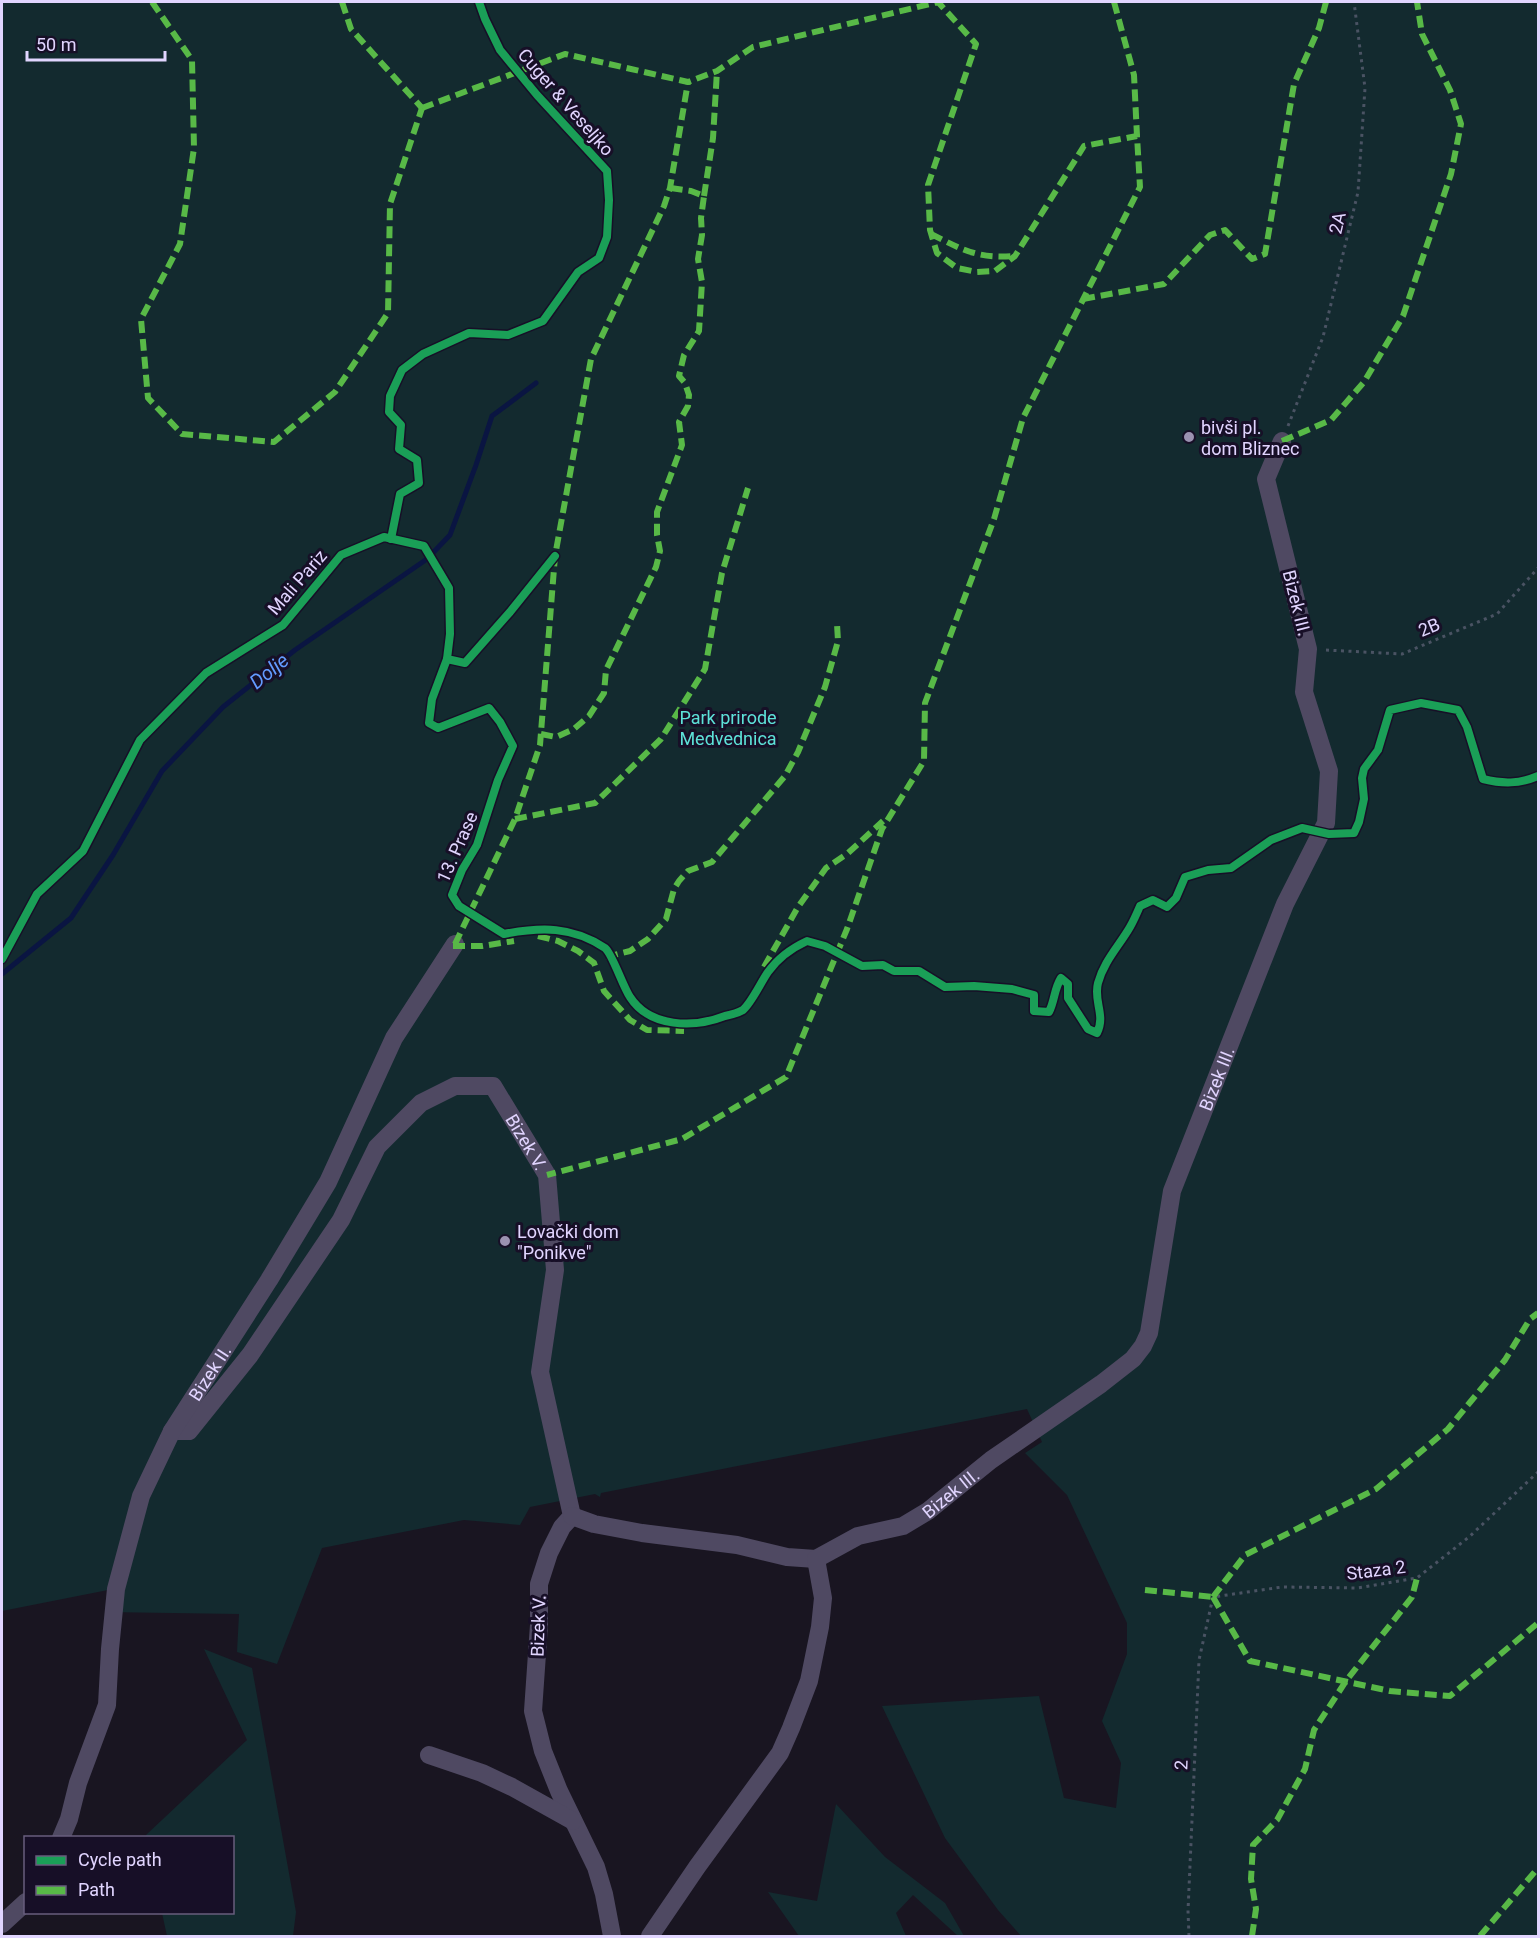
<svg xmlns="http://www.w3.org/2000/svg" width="1540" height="1938" font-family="Roboto,sans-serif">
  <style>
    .green { fill: #132a2f }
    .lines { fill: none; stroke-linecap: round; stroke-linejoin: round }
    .stream { stroke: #0a1542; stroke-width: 5 }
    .path { stroke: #4a5363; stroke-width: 3; stroke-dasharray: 3 4.5; stroke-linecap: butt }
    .street { stroke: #4f4962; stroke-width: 18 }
    .quiet { stroke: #58b947; stroke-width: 6; stroke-dasharray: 12 6; stroke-linecap: butt }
    .cycleway-casing { stroke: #170f27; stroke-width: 11 }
    .cycleway { stroke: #1a9f57; stroke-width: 8 }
    .poi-dot { fill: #9b92b1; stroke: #170f27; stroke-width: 2 }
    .labels { text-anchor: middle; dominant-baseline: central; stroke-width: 6; stroke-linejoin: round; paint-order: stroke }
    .street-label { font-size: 18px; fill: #e1d5ff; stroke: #170f27 }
    .poi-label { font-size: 18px; fill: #e1d5ff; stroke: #170f27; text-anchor: start }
    .park-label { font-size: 18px; fill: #5de2d8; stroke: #170f27 }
    .water-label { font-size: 20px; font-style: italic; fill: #639bff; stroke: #170f27 }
  </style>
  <rect width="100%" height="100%" fill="#191521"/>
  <g class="green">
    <path d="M 2,2 L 1538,2 L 1538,1936 L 1021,1936 L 998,1910 L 945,1838 L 882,1706 L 1039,1696 L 1064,1798 L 1116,1808 L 1121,1763 L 1102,1721 L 1127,1654 L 1127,1623 L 1067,1495 L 1025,1453 L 1042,1442 L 1027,1409 L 601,1493 L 600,1497 L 595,1494 L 530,1507 L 520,1525 L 464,1520 L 322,1548 L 277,1664 L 237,1652 L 239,1614 L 105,1612 L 108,1590 L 2,1611 Z"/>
    <path d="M 204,1649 L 252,1668 L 296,1912 L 293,1936 L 167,1936 L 162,1913 L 232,1912 L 232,1838 L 146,1838 L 146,1835 L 247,1740 Z"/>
    <path d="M 836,1804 L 885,1857 L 945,1903 L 964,1936 L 958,1936 L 913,1895 L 896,1913 L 906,1936 L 799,1936 L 768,1892 L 817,1901 Z"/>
  </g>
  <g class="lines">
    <path class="stream" d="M 2,974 L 71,918 L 113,855 L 162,771 L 223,707 L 295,650 L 427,559 L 450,535 L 476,465 L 492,416 L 536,383"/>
    <g class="path">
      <path d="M 1288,426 L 1323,337 L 1358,192 L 1365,88 L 1354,2"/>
      <path d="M 1326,650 L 1402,654 L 1497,614 L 1538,568"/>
      <path d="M 1189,1936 L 1188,1911 L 1199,1660 L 1213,1597 L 1282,1587 L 1358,1588 L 1417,1578 L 1469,1537 L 1538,1472"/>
    </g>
    <g class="street">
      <path id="s1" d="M 172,1431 L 189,1431 L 250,1355 L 341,1220 L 377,1147 L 421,1103 L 455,1086 L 493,1086 L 547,1175 L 555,1270 L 540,1372 L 572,1516 L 562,1527 L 549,1553 L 539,1584 L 539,1625 L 533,1711 L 543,1751 L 559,1791 L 596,1867 L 604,1894 L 612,1936"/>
      <path d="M 572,1516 L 594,1524 L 642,1533 L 737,1545 L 787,1557 L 816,1559"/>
      <path d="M 429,1755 L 482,1773 L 512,1787 L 573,1821"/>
      <path id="s2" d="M 61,1838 L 69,1819 L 78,1783 L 107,1705 L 110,1649 L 116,1589 L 141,1496 L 172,1431 L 269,1280 L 328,1182 L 394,1038 L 455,944"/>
      <path d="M 2,1924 L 26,1902"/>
      <path id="s3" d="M 650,1936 L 697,1867 L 780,1753 L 791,1728 L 809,1681 L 820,1627 L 823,1598 L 816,1559 L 858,1536 L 903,1526 L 928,1511 L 991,1460 L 1101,1384 L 1133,1359 L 1143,1346 L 1149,1333 L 1172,1191 L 1285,904 L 1326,823 L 1329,771 L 1304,692 L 1308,649 L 1266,479 L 1282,441"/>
    </g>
    <g class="quiet">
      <path d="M 152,2 L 192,60 L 194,148 L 180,244 L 141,319 L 148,398 L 182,434 L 274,442 L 335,392 L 388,313 L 390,204 L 422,108"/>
      <path d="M 342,2 L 351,29 L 422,108"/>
      <path d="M 1114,2 L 1134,75 L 1137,136"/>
      <path d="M 422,108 L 565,54 L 688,82 L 717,71 L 753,47 L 938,2 L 976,44 L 928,185 L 930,230 L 937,253 L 957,268 L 977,272 L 995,271 L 1015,256 L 1084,146 L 1137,136 L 1140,187 L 1023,418 L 994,519 L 925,703 L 924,761 L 882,829 L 847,929 L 786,1077 L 682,1139 L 547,1175"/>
      <path d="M 704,196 L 713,138 L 717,71"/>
      <path d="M 931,234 C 963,250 978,259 1015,256"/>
      <path d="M 1083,299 L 1164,284 L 1210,235 L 1225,230 L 1252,259 L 1265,254 L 1294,84 L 1319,28 L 1326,2"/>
      <path d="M 1282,441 L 1331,420 L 1364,382 L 1403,316 L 1451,174 L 1461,124 L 1450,90 L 1422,34 L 1417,2"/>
      <path d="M 541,734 L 556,737 L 574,729 L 589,716 L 604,693 L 606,670 L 656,567 L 660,551 L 657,535 L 657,512 L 682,445 L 679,422 L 688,406 L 689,395 L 685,383 L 679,376 L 684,355 L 699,331 L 702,282 L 698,259 L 702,235 L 701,218 L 704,196 L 691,191 L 670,188"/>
      <path d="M 515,819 L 595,803 L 661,739 L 705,669 L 722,573 L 748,488"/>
      <path d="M 538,936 L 558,941 L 578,951 L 594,963 L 604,991 L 630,1020 L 647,1030 L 684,1031"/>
      <path d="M 455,944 L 515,819 L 540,745 L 555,556 L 591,359 L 664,206 L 670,188 L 688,82"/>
      <path d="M 453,946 L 482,946 L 514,941"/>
      <path d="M 606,957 L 630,951 L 648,939 L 666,919 L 674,889 L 679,881 L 688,871 L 712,862 L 785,776 L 798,752 L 825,687 L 838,641 L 837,624"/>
      <path d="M 764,967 L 798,907 L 826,868 L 847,854 L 883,821"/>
      <path d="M 1145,1590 L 1213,1597"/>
      <path d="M 1213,1597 L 1245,1555 L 1376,1489 L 1448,1429 L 1505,1360 L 1530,1319 L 1538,1313"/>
      <path d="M 1213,1597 L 1250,1661 L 1390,1691 L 1450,1696 L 1538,1623"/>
      <path d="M 1252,1936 L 1256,1909 L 1251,1879 L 1253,1845 L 1277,1820 L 1305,1769 L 1314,1730 L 1346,1681 L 1412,1597 L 1417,1578"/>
      <path d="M 1480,1936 L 1538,1868"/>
    </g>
    <g class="cycleway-casing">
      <g id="cycleway">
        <path d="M 391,539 L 400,494 L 419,483 L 417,460 L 399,449 L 401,425 L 389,412 L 390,396 L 402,370 L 423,354 L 469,333 L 508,335 L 543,321 L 578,272 L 599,258 L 607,237 L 609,200 L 607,171 L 537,95 L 500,50 L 485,19 L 479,2"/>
        <path d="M 447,659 L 432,699 L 429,723 L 438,728 L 489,708 L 500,722 L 513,746 L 498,780 L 477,845 L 462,870 L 452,895 L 459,906 L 504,934 C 541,927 572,926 605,948 C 612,953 623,987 630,997 C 650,1028 694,1028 725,1016 C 730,1015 738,1013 743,1010 C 752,1002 761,982 768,972 C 778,958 792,948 807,941 L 825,946 L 862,966 L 883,965 L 894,971 L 919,971 L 945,987 L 974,986 L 1012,989 L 1034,995 L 1034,1011 L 1049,1012 C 1055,1000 1054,989 1061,978 L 1068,984 L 1068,998 L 1088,1029 L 1097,1033 C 1106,1015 1093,1001 1098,983 C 1104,961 1119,946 1130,927 C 1134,920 1137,913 1140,906 L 1153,900 L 1167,907 L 1176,898 L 1185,877 L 1208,870 L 1231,868 L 1271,840 L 1302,828 L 1329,834 L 1354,833 L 1359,822 L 1364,799 L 1362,778 L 1364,769 L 1378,750 L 1390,710 L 1421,703 L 1458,710 L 1467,727 L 1483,779 C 1503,784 1519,784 1538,776"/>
        <path d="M 2,959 L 37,894 L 83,851 L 140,740 L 206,673 L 283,625 L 341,555 L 384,537 L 424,546 L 449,588 L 450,634 L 447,659 L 465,663 L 510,612 L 555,556"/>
      </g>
    </g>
    <use href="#cycleway" class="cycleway"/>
  </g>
  <g class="poi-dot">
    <circle cx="1189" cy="437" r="6"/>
    <circle cx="505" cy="1241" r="6"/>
  </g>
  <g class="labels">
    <g class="street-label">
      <text transform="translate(566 102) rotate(49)">Cuger &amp; Veseljko</text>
      <text transform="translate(1337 223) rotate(-77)">2A</text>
      <text transform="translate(297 582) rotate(-49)">Mali Pariz</text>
      <text transform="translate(1297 603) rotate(76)">Bizek III.</text>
      <text transform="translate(1429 627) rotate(-23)">2B</text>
      <text transform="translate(457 847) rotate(-66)">13. Prase</text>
      <text stroke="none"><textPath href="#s3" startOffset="1100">Bizek III.</textPath></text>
      <text stroke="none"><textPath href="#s1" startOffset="562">Bizek V.</textPath></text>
      <text stroke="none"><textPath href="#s2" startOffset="495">Bizek II.</textPath></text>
      <text stroke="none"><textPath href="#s3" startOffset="578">Bizek III.</textPath></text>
      <text transform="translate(1376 1570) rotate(-7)">Staza 2</text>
      <text transform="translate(538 1626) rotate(-88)">Bizek V.</text>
      <text transform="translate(1181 1765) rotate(-88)">2</text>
    </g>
    <g class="poi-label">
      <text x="1201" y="427">bivši pl.<tspan x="1201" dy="21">dom Bliznec</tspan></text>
      <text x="517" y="1231">Lovački dom<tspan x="517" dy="21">"Ponikve"</tspan></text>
    </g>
    <g class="park-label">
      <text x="728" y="717">Park prirode<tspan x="728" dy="21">Medvednica</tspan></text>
    </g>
    <g class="water-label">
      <text transform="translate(269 671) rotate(-39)">Dolje</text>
    </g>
  </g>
  <rect width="1540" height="1938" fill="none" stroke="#e1d5ff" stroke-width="6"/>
  <rect x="24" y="1836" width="210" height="78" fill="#170f27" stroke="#685e7d" stroke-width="1.5"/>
  <rect x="36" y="1856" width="30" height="9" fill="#1a9f57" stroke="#685e7d" stroke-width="1.5"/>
  <text x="78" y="1866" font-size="18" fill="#e1d5ff">Cycle path</text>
  <rect x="36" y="1886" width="30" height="9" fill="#58b947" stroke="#685e7d" stroke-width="1.5"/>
  <text x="78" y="1896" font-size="18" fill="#e1d5ff">Path</text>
  <path d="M27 51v9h138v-9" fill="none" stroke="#e1d5ff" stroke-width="3"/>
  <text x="36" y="51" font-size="18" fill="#e1d5ff" stroke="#170f27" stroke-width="4.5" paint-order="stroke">50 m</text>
</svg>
